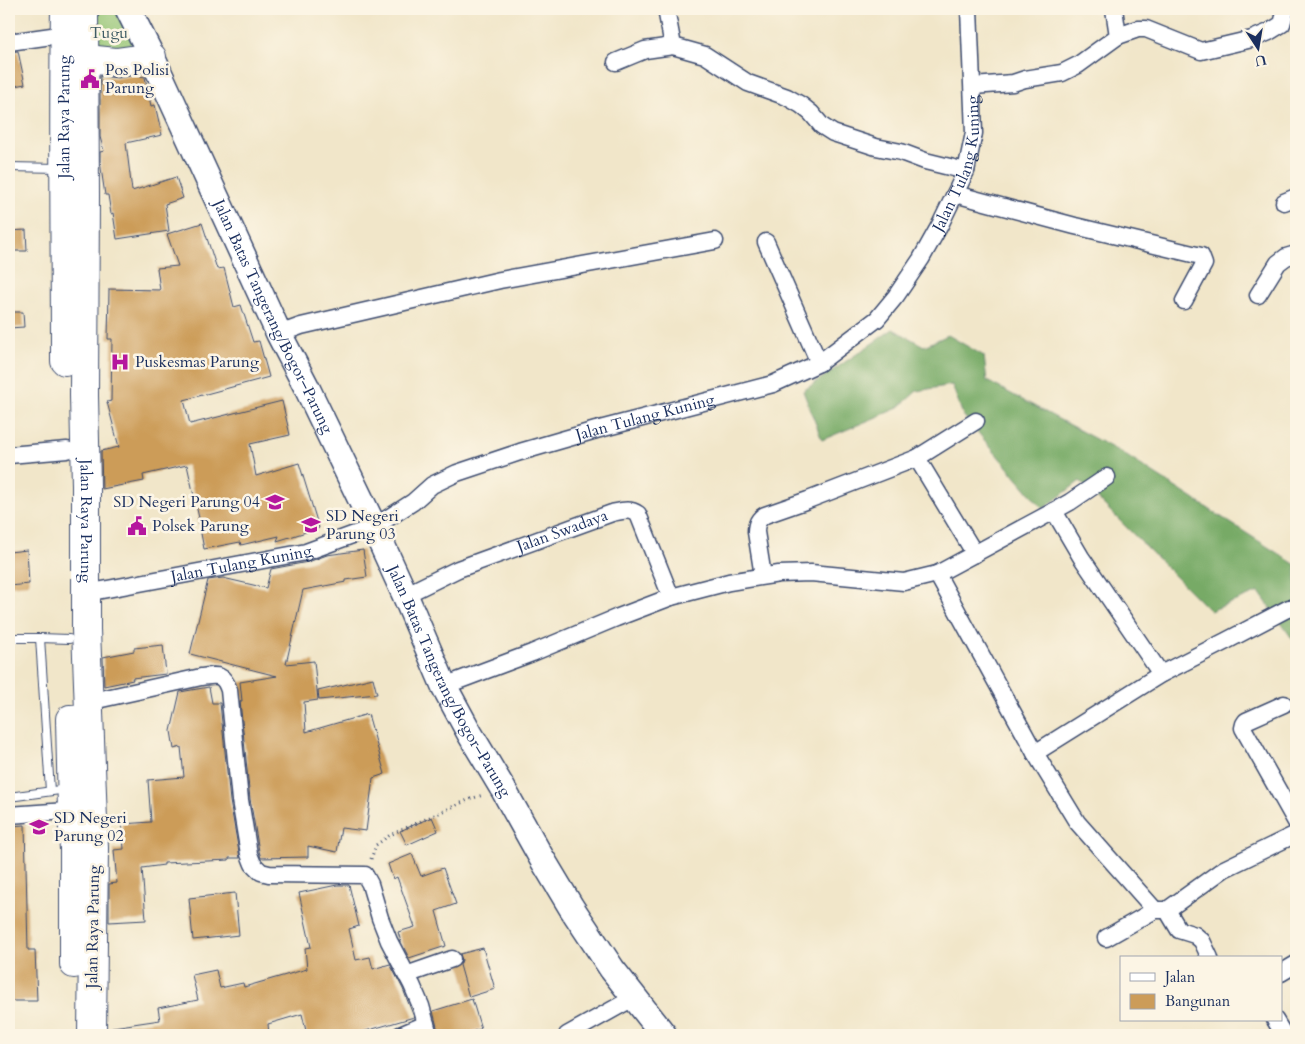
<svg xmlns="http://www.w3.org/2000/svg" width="1305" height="1044" font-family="Cardo,serif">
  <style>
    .green { fill: #94c575; stroke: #587a6a }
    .forest { fill: #7a6; stroke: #496c62 }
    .building { fill: #cc9c59 }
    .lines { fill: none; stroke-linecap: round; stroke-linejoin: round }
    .lane-casing { stroke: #3b4a6e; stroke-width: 10 }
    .street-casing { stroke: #3b4a6e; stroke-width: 19 }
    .primary-casing { stroke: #3b4a6e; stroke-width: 28 }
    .highway-casing { stroke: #3b4a6e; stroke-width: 30 }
    .path { stroke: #3b4a6e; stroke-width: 3; stroke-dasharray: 1 4; stroke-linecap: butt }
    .lane { stroke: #fff; stroke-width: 8 }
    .street { stroke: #fff; stroke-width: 16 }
    .primary { stroke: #fff; stroke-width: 25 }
    .highway { stroke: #fff; stroke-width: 28 }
    .labels { text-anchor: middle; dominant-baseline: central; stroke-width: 5; stroke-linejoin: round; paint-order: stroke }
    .park-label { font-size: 16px; fill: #3f5c65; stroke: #fcf5e5 }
    .poi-label { font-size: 16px; fill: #1b2f5e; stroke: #fcf5e5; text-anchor: start }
    .street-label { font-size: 16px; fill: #1b2f5e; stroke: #fcf5e5 }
  </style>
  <rect width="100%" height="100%" fill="#fcf5e5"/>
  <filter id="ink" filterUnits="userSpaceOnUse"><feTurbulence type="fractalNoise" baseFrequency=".02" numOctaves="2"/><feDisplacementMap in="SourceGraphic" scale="10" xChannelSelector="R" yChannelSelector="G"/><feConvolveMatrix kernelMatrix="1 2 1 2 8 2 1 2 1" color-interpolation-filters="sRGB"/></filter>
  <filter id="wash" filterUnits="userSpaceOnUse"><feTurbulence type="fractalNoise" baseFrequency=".0096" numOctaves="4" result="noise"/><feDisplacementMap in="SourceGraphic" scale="20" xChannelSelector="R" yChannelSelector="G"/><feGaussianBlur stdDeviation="1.12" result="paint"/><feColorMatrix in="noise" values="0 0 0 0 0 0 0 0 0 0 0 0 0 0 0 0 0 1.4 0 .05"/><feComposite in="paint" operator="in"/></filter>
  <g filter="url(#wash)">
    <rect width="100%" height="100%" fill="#f1e6c9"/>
    <path class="green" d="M 92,9 L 118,9 L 133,41 L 127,52 L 99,51 L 90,42 Z"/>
    <path class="forest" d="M 893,329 L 924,346 L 948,335 L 984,356 L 987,381 L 1122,453 L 1296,565 L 1296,644 L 1259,592 L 1210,611 L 1080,481 L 1043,509 L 963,415 L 952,385 L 917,391 L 898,408 L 822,440 L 803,391 Z"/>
    <g id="blocks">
      <g class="building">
        <path d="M 18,51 L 25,84 L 9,87 L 9,52 Z"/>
        <path d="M 136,75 L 145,77 L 151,106 L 155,105 L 162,135 L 126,143 L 132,191 L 176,177 L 183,198 L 165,204 L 169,231 L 117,239 L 113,213 L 111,214 L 108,195 L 105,195 L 100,161 L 100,152 L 104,151 L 100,137 L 100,76 L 118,78 Z"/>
        <path d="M 202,223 L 217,269 L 224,268 L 234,307 L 241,305 L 253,342 L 259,341 L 269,377 L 184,400 L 190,424 L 282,401 L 290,435 L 250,444 L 256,476 L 299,463 L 319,528 L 277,541 L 279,536 L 241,545 L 240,542 L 204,549 L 198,518 L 199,518 L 187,465 L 143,475 L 144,481 L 102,489 L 101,451 L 119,447 L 107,402 L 111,401 L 112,339 L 108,339 L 109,289 L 160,290 L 157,268 L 178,266 L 167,234 Z"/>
        <path d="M 26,230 L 27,251 L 9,251 L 9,231 Z"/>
        <path d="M 9,312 L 23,312 L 24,327 L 9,328 Z"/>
        <path d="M 27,550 L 29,584 L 9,586 L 9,552 Z"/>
        <path d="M 363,550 L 367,577 L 346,580 L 346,582 L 303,590 L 286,664 L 314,661 L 318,700 L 304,702 L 306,732 L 368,714 L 385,774 L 373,778 L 366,831 L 341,828 L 337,852 L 308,846 L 308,857 L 261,858 L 259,851 L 250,799 L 240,701 L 242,701 L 240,682 L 277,676 L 190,654 L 208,580 L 223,578 L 266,588 L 271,569 L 308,562 L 327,555 Z"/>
        <path d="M 163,645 L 166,674 L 132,678 L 133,680 L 104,686 L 103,657 L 134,651 L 134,648 Z"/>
        <path d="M 373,678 L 377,694 L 319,700 L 318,691 Z"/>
        <path d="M 209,687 L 212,703 L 220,703 L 230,801 L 240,858 L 229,858 L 229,860 L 164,863 L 164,865 L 142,868 L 146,920 L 109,922 L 109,884 L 117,883 L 114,850 L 124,849 L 122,824 L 151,822 L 148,780 L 184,777 L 181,747 L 174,749 L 171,731 L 180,692 Z"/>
        <path d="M 432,817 L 438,831 L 407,845 L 400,831 Z"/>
        <path d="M 25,825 L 28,950 L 35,950 L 37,1001 L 9,1001 L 9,826 Z"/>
        <path d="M 412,854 L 421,876 L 443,868 L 456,904 L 436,911 L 446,946 L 409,958 L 401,942 L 398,932 L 415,927 L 397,877 L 393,879 L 388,864 Z"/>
        <path d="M 337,885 L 349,885 L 359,926 L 349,929 L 356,960 L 370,957 L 373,969 L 390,964 L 403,989 L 414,1017 L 352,1035 L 307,1035 L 302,1014 L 268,1024 L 269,1035 L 113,1035 L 113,1027 L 160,1020 L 158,1008 L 198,1000 L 192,975 L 216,970 L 220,988 L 243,983 L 244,987 L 307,969 L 305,948 L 311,947 L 299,893 Z"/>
        <path d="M 235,893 L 239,935 L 193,940 L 189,898 Z"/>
        <path d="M 483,948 L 495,989 L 469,997 L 460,965 L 462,960 L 460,954 Z"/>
        <path d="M 472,999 L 481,1029 L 471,1032 L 472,1035 L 439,1035 L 433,1011 Z"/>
      </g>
    </g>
  </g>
  <g filter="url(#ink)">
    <use href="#blocks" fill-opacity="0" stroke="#3b4a6e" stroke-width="1"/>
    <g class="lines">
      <g class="lane-casing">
        <g id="lane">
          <path d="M 9,167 L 59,168"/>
          <path d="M 9,638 L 40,638 L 50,791"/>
          <path d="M 40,638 L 69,639"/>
          <path d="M 9,797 L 67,789"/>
        </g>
      </g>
      <g class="street-casing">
        <g id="street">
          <path d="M 666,9 L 673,46 L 705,55 L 748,83 L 787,97 L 801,105 L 811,113 L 822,126 L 833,133 L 876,147 L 901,152 L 925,161 L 966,171"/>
          <path d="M 1118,36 L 1138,29 L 1146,29 L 1201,51 L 1252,39 L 1269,32 L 1282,24 L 1286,9"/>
          <path d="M 9,42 L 73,33"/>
          <path d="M 616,62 L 645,50 L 673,46"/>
          <path d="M 973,86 L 1013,83 L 1025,79 L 1062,73 L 1078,65 L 1118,36 L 1114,9"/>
          <path d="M 955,194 L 1075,226 L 1201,256 L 1204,264 L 1184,301"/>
          <path d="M 1284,202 L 1296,197"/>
          <path d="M 766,242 L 819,363"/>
          <path d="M 1258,295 L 1278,263 L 1286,257 L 1296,254"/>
          <path d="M 279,334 L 301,326 L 500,280 L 715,241"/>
          <path d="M 9,455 L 67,450"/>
          <path d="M 917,458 L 975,554"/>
          <path d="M 1054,511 L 1081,557 L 1161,674"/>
          <path d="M 937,574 L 1035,753 L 1077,822 L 1155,910"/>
          <path d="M 763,576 L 756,532 C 756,524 758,519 765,515 L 808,500 L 917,458 L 976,421"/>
          <path id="s1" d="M 86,593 L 306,552 L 374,527 L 413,502 L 432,485 L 457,473 L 520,452 L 596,430 L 773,384 L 819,363 L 877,319 L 896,296 L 921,259 L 940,225 L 966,171 L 974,133 L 969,9"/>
          <path id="s2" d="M 405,595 L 458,569 L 612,513 C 621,511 630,508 638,514 L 671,597"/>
          <path d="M 444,686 L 532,653 L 616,618 L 671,597 L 729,582 L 779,574 L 811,573 L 904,582 L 937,574 L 1054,511 L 1070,502 L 1107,477"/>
          <path d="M 88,702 L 201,677 C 217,675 223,673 229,690 L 240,800 L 249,854 L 253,864 L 261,872 L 269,874 L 365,875 L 370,884 L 380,918 L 389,941 L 412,985 L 421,1006 L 429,1035"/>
          <path d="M 1284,704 L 1246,721 L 1244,724 L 1243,728 L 1296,822"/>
          <path d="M 1035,753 L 1161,674 L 1226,641 L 1289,608"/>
          <path d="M 9,815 L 81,810"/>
          <path d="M 1167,910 L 1179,930 L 1195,935 L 1202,941 L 1210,958"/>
          <path d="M 1106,938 L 1155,910 L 1167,910 L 1224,869 L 1296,834"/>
          <path d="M 1281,973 L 1296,964"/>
          <path d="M 406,975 L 452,959"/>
          <path d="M 1275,1020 L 1284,1035"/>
          <path d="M 400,1035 L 426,1024"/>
          <path d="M 567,1035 L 635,997"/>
        </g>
      </g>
      <g class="primary-casing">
        <g id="primary">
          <path id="s3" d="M 128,9 L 152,57 L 279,334 L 306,386 L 374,527 L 405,595 L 444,686 L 470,734 L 503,789 L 541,857 L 571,907 L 612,969 L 664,1035"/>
        </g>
      </g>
      <g class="highway-casing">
        <g id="highway">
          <path id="s4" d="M 84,9 L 85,196 L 84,396 L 86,486 L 86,629 L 94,848 L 92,1035"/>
          <path d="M 66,57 L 116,62 L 152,57"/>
          <path id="s5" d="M 65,361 C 65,244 63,126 65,9"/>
          <path d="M 70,719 L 72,811 L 74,850 L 74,964"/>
        </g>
      </g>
      <path class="path" d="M 371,859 L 376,845 L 390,835 L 470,799 L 483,795"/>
      <use href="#lane" class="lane"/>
      <use href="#street" class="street"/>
      <use href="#primary" class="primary"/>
      <use href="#highway" class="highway"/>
    </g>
  </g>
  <defs>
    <g id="civic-bare" transform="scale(1.5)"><path d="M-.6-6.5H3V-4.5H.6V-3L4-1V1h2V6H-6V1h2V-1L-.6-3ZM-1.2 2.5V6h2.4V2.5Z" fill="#b5179e" stroke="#fcf5e5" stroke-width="2.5" paint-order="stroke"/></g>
    <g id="hospital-bare" transform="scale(1.5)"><path d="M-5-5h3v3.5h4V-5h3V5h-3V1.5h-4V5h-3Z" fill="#b5179e" stroke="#fcf5e5" stroke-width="2.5" paint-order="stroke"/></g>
    <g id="school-bare" transform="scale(1.5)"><path d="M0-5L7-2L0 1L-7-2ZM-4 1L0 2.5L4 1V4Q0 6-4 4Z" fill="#b5179e" stroke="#fcf5e5" stroke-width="2.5" paint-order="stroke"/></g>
  </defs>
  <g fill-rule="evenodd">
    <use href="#civic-bare" x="90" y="79"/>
    <use href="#hospital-bare" x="120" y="362"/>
    <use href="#school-bare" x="275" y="502"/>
    <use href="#school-bare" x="311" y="525"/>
    <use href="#civic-bare" x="137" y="526"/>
    <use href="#school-bare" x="39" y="827"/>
  </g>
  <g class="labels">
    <g class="park-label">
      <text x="109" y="33">Tugu</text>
    </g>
    <g class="poi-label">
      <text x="105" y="70">Pos Polisi<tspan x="105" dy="18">Parung</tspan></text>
      <text x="135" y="362">Puskesmas Parung</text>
      <text x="260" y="502" text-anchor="end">SD Negeri Parung 04</text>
      <text x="326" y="516">SD Negeri<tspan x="326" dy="18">Parung 03</tspan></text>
      <text x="152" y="526">Polsek Parung</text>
      <text x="54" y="818">SD Negeri<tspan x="54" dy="18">Parung 02</tspan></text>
    </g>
    <g class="street-label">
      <text stroke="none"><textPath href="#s5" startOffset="244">Jalan Raya Parung</textPath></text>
      <text stroke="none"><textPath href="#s1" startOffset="1026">Jalan Tulang Kuning</textPath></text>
      <text stroke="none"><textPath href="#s3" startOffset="340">Jalan Batas Tangerang/Bogor–Parung</textPath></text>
      <text stroke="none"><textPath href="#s1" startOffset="592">Jalan Tulang Kuning</textPath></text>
      <text stroke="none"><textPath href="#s4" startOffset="512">Jalan Raya Parung</textPath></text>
      <text stroke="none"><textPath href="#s2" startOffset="170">Jalan Swadaya</textPath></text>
      <text stroke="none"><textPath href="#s1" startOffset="158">Jalan Tulang Kuning</textPath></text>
      <text stroke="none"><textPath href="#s3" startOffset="745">Jalan Batas Tangerang/Bogor–Parung</textPath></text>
      <text transform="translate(93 927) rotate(-89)">Jalan Raya Parung</text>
    </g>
  </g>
  <rect width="1305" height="1044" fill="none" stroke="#fcf5e5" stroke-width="30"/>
  <rect x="1120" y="956" width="162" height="65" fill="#fcf5e5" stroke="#a2a6af"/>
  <rect x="1130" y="973" width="25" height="8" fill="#ffffff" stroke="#a2a6af"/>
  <text x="1165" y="982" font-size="15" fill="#1b2f5e">Jalan</text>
  <rect x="1130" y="994" width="25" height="15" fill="#cc9c59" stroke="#a2a6af"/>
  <text x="1165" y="1006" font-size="15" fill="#1b2f5e">Bangunan</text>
  <g transform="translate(1258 48) rotate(168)" stroke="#fcf5e5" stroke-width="4" paint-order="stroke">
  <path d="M0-4L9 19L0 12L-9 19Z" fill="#1b2f5e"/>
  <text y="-8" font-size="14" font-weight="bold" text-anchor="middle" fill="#1b2f5e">U</text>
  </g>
</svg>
